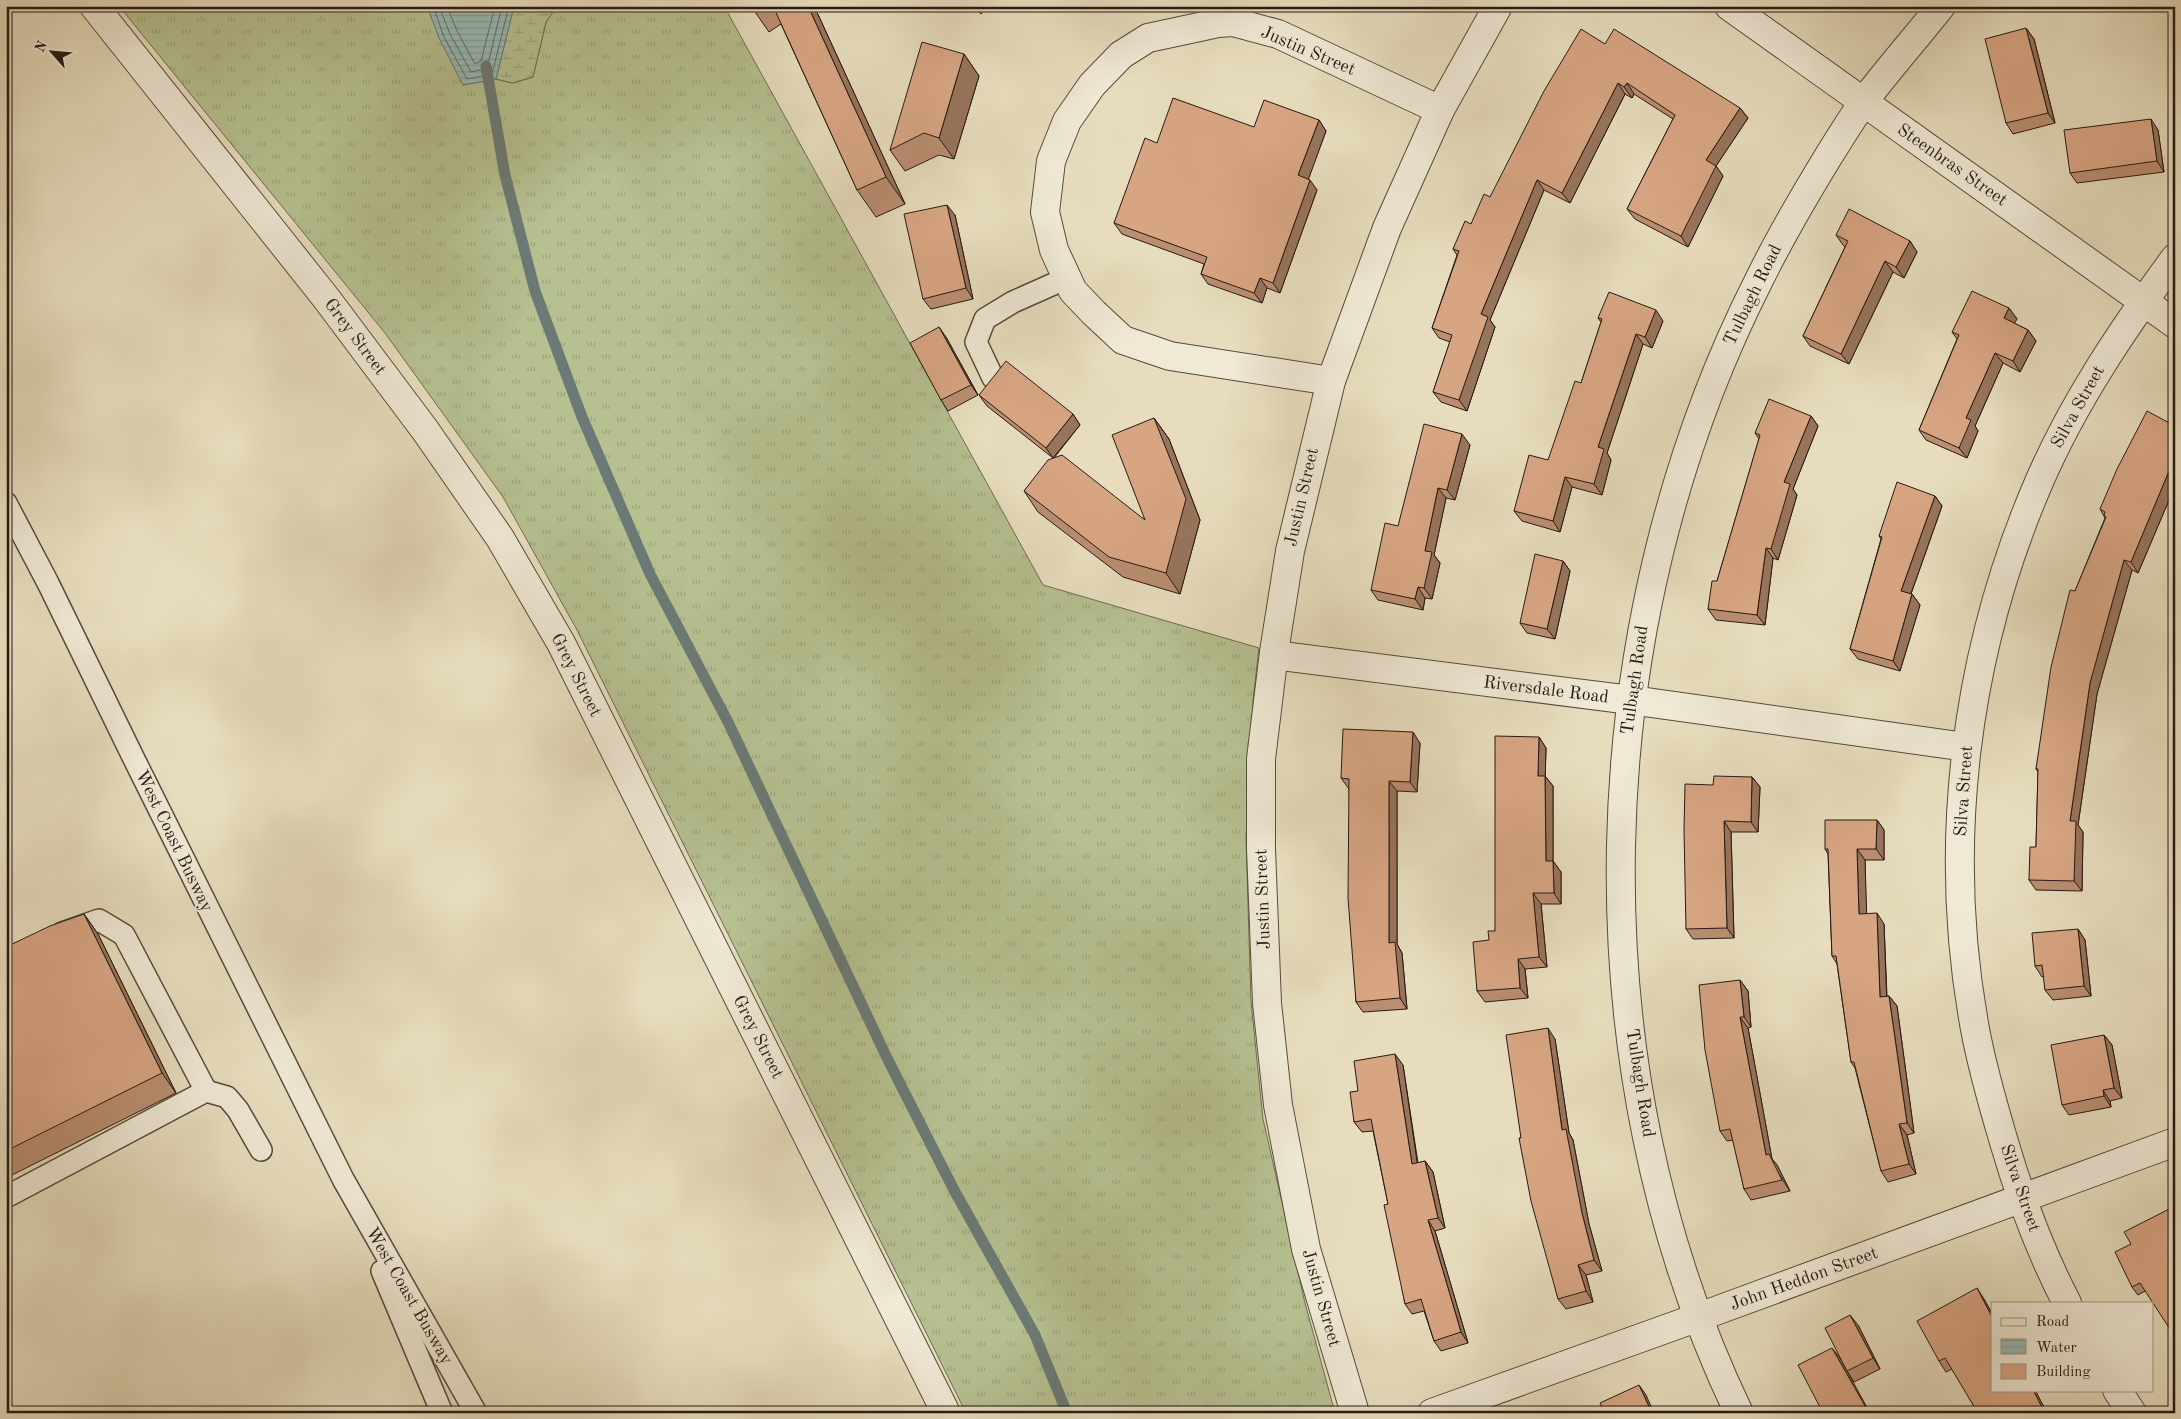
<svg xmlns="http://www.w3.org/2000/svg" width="2181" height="1419" font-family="'Old Standard TT',serif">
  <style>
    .grass { fill: url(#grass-tufts); stroke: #6e6c52 }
    .wetland { fill: url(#wetland-marsh); stroke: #6e6c52 }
    .water { fill: url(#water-rules); stroke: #6b7a76 }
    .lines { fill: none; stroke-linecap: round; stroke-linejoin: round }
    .shore { stroke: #606a66; stroke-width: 1 }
    .stream { stroke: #6b7a76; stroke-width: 11 }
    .service-casing { stroke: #574a3e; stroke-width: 24 }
    .minor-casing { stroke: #574a3e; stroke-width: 30 }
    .service { stroke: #efe9d5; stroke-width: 21 }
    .minor { stroke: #efe9d5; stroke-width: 28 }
    .wall { fill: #ba8e71; stroke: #271914 }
    .shaded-wall { fill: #97745c; stroke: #271914 }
    .building { fill: #d8a583; stroke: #271914 }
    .labels { text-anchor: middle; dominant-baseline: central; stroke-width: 4; stroke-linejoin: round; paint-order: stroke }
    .street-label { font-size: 18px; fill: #271914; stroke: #efe9d5 }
  </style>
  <defs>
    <pattern id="grass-tufts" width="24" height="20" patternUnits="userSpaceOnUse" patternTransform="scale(1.25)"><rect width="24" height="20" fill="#b6c091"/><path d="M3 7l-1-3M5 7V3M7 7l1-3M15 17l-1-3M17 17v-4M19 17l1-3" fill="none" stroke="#9ca47c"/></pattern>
    <pattern id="wetland-marsh" width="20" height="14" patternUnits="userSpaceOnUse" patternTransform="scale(1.25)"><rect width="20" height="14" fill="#b6c091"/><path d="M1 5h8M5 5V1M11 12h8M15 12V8" fill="none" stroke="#9ca47c"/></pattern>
    <pattern id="water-rules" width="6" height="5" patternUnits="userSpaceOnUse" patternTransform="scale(1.25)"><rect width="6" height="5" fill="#98bbb7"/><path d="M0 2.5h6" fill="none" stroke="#83a09c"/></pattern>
  </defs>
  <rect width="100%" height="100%" fill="#e7ddbe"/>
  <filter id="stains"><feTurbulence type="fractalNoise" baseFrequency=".004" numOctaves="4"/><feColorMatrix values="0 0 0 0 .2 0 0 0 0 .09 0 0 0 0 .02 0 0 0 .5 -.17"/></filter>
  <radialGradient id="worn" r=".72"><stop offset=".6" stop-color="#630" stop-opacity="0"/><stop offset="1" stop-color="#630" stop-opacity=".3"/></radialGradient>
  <path class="grass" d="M 119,6 L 427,6 L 440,38 L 463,85 L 496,79 L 512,83 L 533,77 L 546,22 L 557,6 L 724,6 L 1043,585 L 1259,648 L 1253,700 L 1246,838 L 1251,1002 L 1263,1119 L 1305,1303 L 1335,1413 L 966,1413 L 577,630 L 503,497 L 385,333 Z"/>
  <path class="wetland" d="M 514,6 L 557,6 L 546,22 L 533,77 L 512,83 L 496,79 Z"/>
  <path class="water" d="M 427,6 L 514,6 L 496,79 L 463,85 L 439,38 Z"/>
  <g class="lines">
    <g class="shore">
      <path d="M 433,6 L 444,37 L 467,79 L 492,74 L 509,6"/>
      <path d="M 439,6 L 450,34 L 471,72 L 487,68 L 502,6"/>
      <path d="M 447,6 L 457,31 L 475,64 L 481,61 L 495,6"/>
    </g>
    <path class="stream" d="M 486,66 L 505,175 L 535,291 L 582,417 L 650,574 L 728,722 L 888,1060 L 954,1190 L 1035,1335 L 1067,1413"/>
    <g class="service-casing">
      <g id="service">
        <path d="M 993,378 L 976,342 L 985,319 L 1013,302 L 1067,278"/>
        <path d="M 6,503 L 48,583 L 135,761 L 343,1179 L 476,1413"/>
        <path d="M 62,933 L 99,920 L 124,935 L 206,1091"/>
        <path d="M 6,1197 L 206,1091 L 227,1097 L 238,1110 L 261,1150"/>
        <path d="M 382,1271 L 442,1413"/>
      </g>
    </g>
    <g class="minor-casing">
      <g id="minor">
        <path d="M 94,6 L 326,298 L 425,430 L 500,538 L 561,643 L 946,1413"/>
        <path d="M 1729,6 L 2175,324"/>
        <path d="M 1331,381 L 1170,356 L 1123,340 L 1094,313 L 1073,291 L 1054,250 L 1045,212 L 1051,161 L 1067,121 L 1092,85 L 1121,55 L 1148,38 L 1218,23 L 1233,22 L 1278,34 L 1440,110"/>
        <path d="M 1274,655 L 1631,700 L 1966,747"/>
        <path d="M 2067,1303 C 2040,1251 2020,1197 2004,1142 C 1993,1105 1982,1067 1975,1029 C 1941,845 1965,653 2039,482 C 2074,401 2123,329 2175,258"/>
        <path d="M 2117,1390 L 2132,1413"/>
        <path d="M 1355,1413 L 1306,1249 L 1278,1105 L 1267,1003 L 1261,849 L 1261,759 L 1274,652 L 1290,551 L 1331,381 L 1387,228 L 1440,110 L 1498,6"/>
        <path d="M 1432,1413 L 1699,1317 L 2175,1142"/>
        <path d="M 1739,1413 C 1572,1066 1585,624 1758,282 C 1779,239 1803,198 1828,157 C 1840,138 1852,118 1865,100 C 1889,68 1916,38 1941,6"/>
      </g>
    </g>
    <use href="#service" class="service"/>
    <use href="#minor" class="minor"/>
  </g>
  <g class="wall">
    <path d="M 751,6 L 817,6 L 815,8 L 905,204 L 876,217 L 857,190 L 781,24 L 769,32 Z"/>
    <path d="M 974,6 L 988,6 L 981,14 Z"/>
    <path d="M 2026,28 L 2034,39 L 2055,123 L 2013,134 L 2006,123 Z"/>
    <path d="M 1605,44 L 1740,108 L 1748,118 L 1716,166 L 1723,176 L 1688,247 L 1635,219 L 1627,209 L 1673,119 L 1634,94 L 1632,98 L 1625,94 L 1570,203 L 1544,190 L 1490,320 L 1495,327 L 1467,411 L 1441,402 L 1433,392 L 1450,342 L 1439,338 L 1432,328 L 1457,255 L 1453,249 L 1490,197 Z"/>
    <path d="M 2175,45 L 2175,62 L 2169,53 Z"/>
    <path d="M 964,54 L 979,76 L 954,159 L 939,155 L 905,171 L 890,150 Z"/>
    <path d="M 1319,120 L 1326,131 L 1308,179 L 1317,190 L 1280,293 L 1267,288 L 1262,303 L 1208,284 L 1201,274 L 1204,264 L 1122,234 L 1114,223 L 1157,143 L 1254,127 Z"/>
    <path d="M 2158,130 L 2164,172 L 2077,183 L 2070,173 Z"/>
    <path d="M 955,215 L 973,299 L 931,309 L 923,299 Z"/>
    <path d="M 1836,235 L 1910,241 L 1917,252 L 1904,278 L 1893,272 L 1849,364 L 1810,346 L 1803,336 L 1845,247 L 1843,245 Z"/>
    <path d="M 2009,308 L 2017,319 L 2014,323 L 2028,330 L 2036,341 L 2020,372 L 2003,363 L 1975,426 L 1978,431 L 1967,458 L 1926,440 L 1919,430 L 1957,339 L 1952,332 Z"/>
    <path d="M 1598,318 L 1663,321 L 1652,348 L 1643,344 L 1607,453 L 1611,460 L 1602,495 L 1572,487 L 1560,532 L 1522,521 L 1514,511 L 1548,460 L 1581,383 L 1601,322 Z"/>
    <path d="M 946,337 L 978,395 L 948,411 L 941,400 Z"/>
    <path d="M 979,395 L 1073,414 L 1080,425 L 1054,458 L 1145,520 L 1154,418 L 1169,439 L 1200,520 L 1180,594 L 1123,577 L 1038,512 L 1024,491 L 1053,458 L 987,406 Z"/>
    <path d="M 1811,416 L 1818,426 L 1793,489 L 1797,495 L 1778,560 L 1773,558 L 1765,625 L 1716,620 L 1708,609 L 1717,581 L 1759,439 L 1755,433 Z"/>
    <path d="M 2175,426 L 2175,486 L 2138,573 L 2132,570 L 2097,694 L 2078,825 L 2083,832 L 2082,891 L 2036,890 L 2029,880 L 2036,847 L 2038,772 L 2036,769 L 2075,591 L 2105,518 L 2100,509 Z"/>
    <path d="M 1470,445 L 1455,500 L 1446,498 L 1434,555 L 1440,563 L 1432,599 L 1425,598 L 1423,610 L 1378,600 L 1371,590 L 1398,526 Z"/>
    <path d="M 1935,496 L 1942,506 L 1911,594 L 1912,594 L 1920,605 L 1900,671 L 1858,659 L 1850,649 L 1881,539 L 1879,536 Z"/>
    <path d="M 1563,561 L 1570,571 L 1555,639 L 1527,633 L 1520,623 Z"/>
    <path d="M 1539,737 L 1546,748 L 1545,776 L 1553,786 L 1553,861 L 1561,872 L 1561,904 L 1541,904 L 1547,967 L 1525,969 L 1528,998 L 1485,1002 L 1477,991 L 1489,940 L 1495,931 Z"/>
    <path d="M 1420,743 L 1417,792 L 1397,791 L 1397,944 L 1402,953 L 1407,1009 L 1363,1012 L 1356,1002 L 1349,789 L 1341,778 Z"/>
    <path d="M 1752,777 L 1760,787 L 1758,832 L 1731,832 L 1734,938 L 1693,939 L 1686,929 L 1713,785 Z"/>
    <path d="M 1877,820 L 1884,830 L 1884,860 L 1865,860 L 1866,914 L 1884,924 L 1887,996 L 1889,996 L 1897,1006 L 1914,1133 L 1907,1135 L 1916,1174 L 1888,1182 L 1881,1171 L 1855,1068 L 1851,1062 L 1837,964 L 1832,956 L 1828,854 L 1825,849 Z"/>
    <path d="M 84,914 L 98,934 L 176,1093 L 6,1178 L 6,947 Z"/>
    <path d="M 2078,929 L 2085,940 L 2091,996 L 2053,1000 L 2045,990 L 2044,976 L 2042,977 L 2035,966 Z"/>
    <path d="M 1740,980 L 1748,991 L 1751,1027 L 1748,1028 L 1772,1159 L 1777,1165 L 1790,1191 L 1751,1200 L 1744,1189 L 1733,1140 L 1727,1141 L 1720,1131 Z"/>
    <path d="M 2104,1035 L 2112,1045 L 2122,1098 L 2110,1101 L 2111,1107 L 2069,1115 L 2062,1105 Z"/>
    <path d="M 1555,1039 L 1569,1133 L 1573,1140 L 1589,1224 L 1602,1271 L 1586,1275 L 1593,1302 L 1566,1309 L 1558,1299 L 1521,1138 Z"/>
    <path d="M 1403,1065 L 1418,1163 L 1425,1161 L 1433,1172 L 1445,1228 L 1435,1231 L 1468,1343 L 1441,1351 L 1434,1341 L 1424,1311 L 1412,1314 L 1405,1304 L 1388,1204 L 1373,1131 L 1362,1132 L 1354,1122 L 1358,1091 Z"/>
    <path d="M 2175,1206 L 2145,1291 L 2138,1295 L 2132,1287 L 2131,1244 Z"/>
    <path d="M 1984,1299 L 2035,1390 L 2047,1413 L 1978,1413 L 1952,1369 L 1946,1372 L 1939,1361 Z"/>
    <path d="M 1858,1325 L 1880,1369 L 1854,1382 L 1847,1371 Z"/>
  </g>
  <g class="shaded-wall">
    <path d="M 808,6 L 814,6 L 815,8 L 905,204 L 886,177 Z"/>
    <path d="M 2026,28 L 2034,39 L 2055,123 L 2048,113 Z"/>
    <path d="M 964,54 L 979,76 L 954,159 L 939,138 Z"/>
    <path d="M 1618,83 L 1625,94 L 1570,203 L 1562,193 Z"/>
    <path d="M 1627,83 L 1634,94 L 1632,98 L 1624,87 Z"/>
    <path d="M 1740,108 L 1748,118 L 1716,166 L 1723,176 L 1688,247 L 1681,236 L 1706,160 Z"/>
    <path d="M 2151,119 L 2158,130 L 2164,172 L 2157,161 Z"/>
    <path d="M 1319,120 L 1326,131 L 1306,186 L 1298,175 Z"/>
    <path d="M 1310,180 L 1317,190 L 1280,293 L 1273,283 Z"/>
    <path d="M 1537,180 L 1544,190 L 1490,320 L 1495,327 L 1467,411 L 1459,400 L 1481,314 Z"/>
    <path d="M 947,205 L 955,215 L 973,299 L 966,288 Z"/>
    <path d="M 1910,241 L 1917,252 L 1904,278 L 1896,267 Z"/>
    <path d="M 1885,261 L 1893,272 L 1849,364 L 1841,354 Z"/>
    <path d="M 1260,278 L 1267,288 L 1262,303 L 1254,293 Z"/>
    <path d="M 2009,308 L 2017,319 L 2011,329 L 2004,318 Z"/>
    <path d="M 1656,310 L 1663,321 L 1652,348 L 1645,337 Z"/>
    <path d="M 939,327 L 946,337 L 978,395 L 971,385 Z"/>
    <path d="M 2028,330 L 2036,341 L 2020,372 L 2013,361 Z"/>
    <path d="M 1636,334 L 1643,344 L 1607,453 L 1611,460 L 1602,495 L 1594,484 L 1598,447 Z"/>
    <path d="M 1995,353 L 2003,363 L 1975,426 L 1978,431 L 1967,458 L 1959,448 L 1966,418 Z"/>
    <path d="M 1073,414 L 1080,425 L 1053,458 L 1046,448 Z"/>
    <path d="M 1811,416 L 1818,426 L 1793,489 L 1797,495 L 1778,560 L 1771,549 L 1784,482 Z"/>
    <path d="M 1154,418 L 1169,439 L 1200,520 L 1180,594 L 1166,573 Z"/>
    <path d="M 1462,434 L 1470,445 L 1455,500 L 1447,490 Z"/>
    <path d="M 2169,471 L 2175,478 L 2175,486 L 2138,573 L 2131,562 Z"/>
    <path d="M 1565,477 L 1572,487 L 1560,532 L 1553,521 Z"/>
    <path d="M 1438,488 L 1446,498 L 1434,555 L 1440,563 L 1432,599 L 1424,588 L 1425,551 Z"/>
    <path d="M 1935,496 L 1942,506 L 1908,602 L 1901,591 Z"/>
    <path d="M 1766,548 L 1773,558 L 1765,625 L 1757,615 Z"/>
    <path d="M 2124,560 L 2132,570 L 2097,694 L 2078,825 L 2083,832 L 2082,891 L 2074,881 L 2070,821 L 2090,683 Z"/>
    <path d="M 1563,561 L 1570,571 L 1555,639 L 1547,629 Z"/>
    <path d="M 1418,587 L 1425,598 L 1423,610 L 1415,599 Z"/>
    <path d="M 1912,594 L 1920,605 L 1900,671 L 1893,661 Z"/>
    <path d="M 1413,732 L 1420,743 L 1417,792 L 1410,782 Z"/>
    <path d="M 1539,737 L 1546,748 L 1545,786 L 1538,776 Z"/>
    <path d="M 1545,776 L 1553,786 L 1553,872 L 1546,861 Z"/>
    <path d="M 1752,777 L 1760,787 L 1758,832 L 1751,822 Z"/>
    <path d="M 1389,781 L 1397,791 L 1397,944 L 1402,953 L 1407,1009 L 1400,998 L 1389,943 Z"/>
    <path d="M 1877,820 L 1884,830 L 1884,860 L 1876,849 Z"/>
    <path d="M 1724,821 L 1731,832 L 1734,938 L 1727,928 Z"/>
    <path d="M 1857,849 L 1865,860 L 1867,925 L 1859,914 Z"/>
    <path d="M 1553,861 L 1561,872 L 1561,904 L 1554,893 Z"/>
    <path d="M 1533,893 L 1541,904 L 1547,967 L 1539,957 Z"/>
    <path d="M 1877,913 L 1884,924 L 1887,1008 L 1880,997 Z"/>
    <path d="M 84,914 L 98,934 L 176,1093 L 162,1073 Z"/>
    <path d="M 2078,929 L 2085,940 L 2091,996 L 2084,986 Z"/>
    <path d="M 1518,959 L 1525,969 L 1528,998 L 1520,988 Z"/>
    <path d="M 1740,980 L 1748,991 L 1751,1027 L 1744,1017 Z"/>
    <path d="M 1889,996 L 1897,1006 L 1914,1133 L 1907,1123 Z"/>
    <path d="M 1740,1017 L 1748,1028 L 1772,1159 L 1777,1165 L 1790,1191 L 1766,1155 Z"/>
    <path d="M 1548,1028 L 1555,1039 L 1569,1133 L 1573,1140 L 1589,1224 L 1602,1271 L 1594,1260 L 1582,1213 L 1562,1130 Z"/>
    <path d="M 2104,1035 L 2112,1045 L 2122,1098 L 2114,1088 Z"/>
    <path d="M 1395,1054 L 1403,1065 L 1419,1175 L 1412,1164 Z"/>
    <path d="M 2103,1090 L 2110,1101 L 2111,1107 L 2104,1096 Z"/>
    <path d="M 1899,1124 L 1907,1135 L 1916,1174 L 1909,1164 Z"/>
    <path d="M 1425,1161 L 1433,1172 L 1445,1228 L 1438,1218 Z"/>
    <path d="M 1428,1220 L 1435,1231 L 1468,1343 L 1461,1332 Z"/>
    <path d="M 1578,1265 L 1586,1275 L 1593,1302 L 1586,1291 Z"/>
    <path d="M 1977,1288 L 1984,1299 L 1992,1314 L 1992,1317 Z"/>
    <path d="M 1850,1315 L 1858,1325 L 1880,1369 L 1873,1358 Z"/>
    <path d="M 1832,1348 L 1840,1358 L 1870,1413 L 1869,1413 Z"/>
    <path d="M 1639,1385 L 1646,1395 L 1654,1413 L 1652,1413 Z"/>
    <path d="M 2033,1390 L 2035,1390 L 2047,1413 L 2045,1413 Z"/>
  </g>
  <g class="building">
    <path d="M 773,6 L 808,6 L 886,177 L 857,190 Z"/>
    <path d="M 2026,28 L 2048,113 L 2006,123 L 1985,39 Z"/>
    <path d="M 1581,29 L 1605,44 L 1614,29 L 1740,108 L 1706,160 L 1716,166 L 1681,236 L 1627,209 L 1675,115 L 1627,83 L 1624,87 L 1618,83 L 1562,193 L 1537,180 L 1481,314 L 1488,317 L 1459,400 L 1433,392 L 1452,335 L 1432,328 L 1459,251 L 1453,249 L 1465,221 L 1471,224 L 1484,194 L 1490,197 L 1544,91 Z"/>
    <path d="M 922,42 L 964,54 L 939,138 L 924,133 L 890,150 Z"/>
    <path d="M 2175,45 L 2175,58 L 2169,53 Z"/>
    <path d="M 1173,98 L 1254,127 L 1264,100 L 1319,120 L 1298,175 L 1310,180 L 1273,283 L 1260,278 L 1254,293 L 1201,274 L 1207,257 L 1114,223 L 1145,138 L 1157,143 Z"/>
    <path d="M 2151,119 L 2157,161 L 2070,173 L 2064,130 Z"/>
    <path d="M 947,205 L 966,288 L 923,299 L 904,214 Z"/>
    <path d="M 1849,209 L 1910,241 L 1896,267 L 1885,261 L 1841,354 L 1803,336 L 1848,241 L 1836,235 Z"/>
    <path d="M 1972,291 L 2009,308 L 2004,318 L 2028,330 L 2013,361 L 1995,353 L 1966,418 L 1971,420 L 1959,448 L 1919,430 L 1959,335 L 1952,332 Z"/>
    <path d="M 1609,292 L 1656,310 L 1645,337 L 1636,334 L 1598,447 L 1604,449 L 1594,484 L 1565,477 L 1553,521 L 1514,511 L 1529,455 L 1548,460 L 1575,381 L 1581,383 L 1602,319 L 1598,318 Z"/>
    <path d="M 939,327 L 971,385 L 941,400 L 910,343 Z"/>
    <path d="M 1006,361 L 1073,414 L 1046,448 L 979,395 Z"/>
    <path d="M 1769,399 L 1811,416 L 1784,482 L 1790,484 L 1771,549 L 1766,548 L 1757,615 L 1708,609 L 1712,581 L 1717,581 L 1760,435 L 1755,433 Z"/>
    <path d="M 2147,411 L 2175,426 L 2175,473 L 2169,471 L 2131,562 L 2124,560 L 2090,683 L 2070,821 L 2076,821 L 2074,881 L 2029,880 L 2030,847 L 2036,847 L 2038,769 L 2036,769 L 2051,667 L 2070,590 L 2075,591 L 2106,517 L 2104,516 L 2105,512 L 2100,509 L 2117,469 Z"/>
    <path d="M 1154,418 L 1186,499 L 1166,573 L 1109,557 L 1024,491 L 1048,460 L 1062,455 L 1145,520 L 1112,435 Z"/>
    <path d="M 1424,424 L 1462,434 L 1447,490 L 1438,488 L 1425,551 L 1432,552 L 1424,588 L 1418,587 L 1415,599 L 1371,590 L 1385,523 L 1398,526 Z"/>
    <path d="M 1897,482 L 1935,496 L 1901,591 L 1912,594 L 1893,661 L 1850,649 L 1882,537 L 1879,536 Z"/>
    <path d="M 1535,554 L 1563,561 L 1547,629 L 1520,623 Z"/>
    <path d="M 1343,729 L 1413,732 L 1410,782 L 1389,781 L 1389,943 L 1395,942 L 1400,998 L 1356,1002 L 1348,898 L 1349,779 L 1341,778 Z"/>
    <path d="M 1495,736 L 1539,737 L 1538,776 L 1545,776 L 1546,861 L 1553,861 L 1554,893 L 1533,893 L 1539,957 L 1518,959 L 1520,988 L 1477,991 L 1473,942 L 1489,940 L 1488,931 L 1495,931 Z"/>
    <path d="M 1714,776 L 1752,777 L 1751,822 L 1724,821 L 1727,928 L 1686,929 L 1684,830 L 1685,784 L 1713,785 Z"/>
    <path d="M 1825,820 L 1877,820 L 1876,849 L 1857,849 L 1859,914 L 1877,913 L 1880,997 L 1889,996 L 1907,1123 L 1899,1124 L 1909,1164 L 1881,1171 L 1854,1062 L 1851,1062 L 1836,956 L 1832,956 L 1828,849 L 1825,849 Z"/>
    <path d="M 84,914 L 162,1073 L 6,1151 L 6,947 L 50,926 Z"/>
    <path d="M 2078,929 L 2084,986 L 2045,990 L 2042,965 L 2035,966 L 2032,933 Z"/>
    <path d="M 1740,980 L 1744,1017 L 1740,1017 L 1766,1155 L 1769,1154 L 1782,1180 L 1744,1189 L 1730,1129 L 1720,1131 L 1705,1050 L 1699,985 Z"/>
    <path d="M 1548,1028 L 1562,1130 L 1566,1129 L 1582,1213 L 1594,1260 L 1578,1265 L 1586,1291 L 1558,1299 L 1531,1201 L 1519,1138 L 1521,1138 L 1506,1035 Z"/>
    <path d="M 2104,1035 L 2114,1088 L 2103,1090 L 2104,1096 L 2062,1105 L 2051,1045 Z"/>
    <path d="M 1395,1054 L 1412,1164 L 1425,1161 L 1438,1218 L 1428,1220 L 1461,1332 L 1434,1341 L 1421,1299 L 1405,1304 L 1384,1205 L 1388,1204 L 1371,1119 L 1354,1122 L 1350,1092 L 1358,1091 L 1354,1061 Z"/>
    <path d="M 2175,1206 L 2175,1337 L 2140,1283 L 2132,1287 L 2115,1252 L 2131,1244 L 2124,1232 Z"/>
    <path d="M 1977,1288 L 1992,1317 L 1992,1390 L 2033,1390 L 2045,1413 L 1978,1413 L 1945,1358 L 1939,1361 L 1917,1321 Z"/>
    <path d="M 1850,1315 L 1873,1358 L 1847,1371 L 1825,1328 Z"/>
    <path d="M 1832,1348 L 1869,1413 L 1823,1413 L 1798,1365 Z"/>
    <path d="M 1639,1385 L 1652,1413 L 1604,1413 L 1600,1403 Z"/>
  </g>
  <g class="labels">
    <g class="street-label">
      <text transform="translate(1308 51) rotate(23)">Justin Street</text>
      <text transform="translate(1952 165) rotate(35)">Steenbras Street</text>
      <text transform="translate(1753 295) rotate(-64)">Tulbagh Road</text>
      <text transform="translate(355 337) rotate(53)">Grey Street</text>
      <text transform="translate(2078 407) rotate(-61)">Silva Street</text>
      <text transform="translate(1302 497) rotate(-77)">Justin Street</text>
      <text transform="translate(576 675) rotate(63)">Grey Street</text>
      <text transform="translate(1635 680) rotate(-82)">Tulbagh Road</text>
      <text transform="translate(1546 690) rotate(7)">Riversdale Road</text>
      <text transform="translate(1964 791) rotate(-86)">Silva Street</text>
      <text transform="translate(174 841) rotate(64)">West Coast Busway</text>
      <text transform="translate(1263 899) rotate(-92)">Justin Street</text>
      <text transform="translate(758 1037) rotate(63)">Grey Street</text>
      <text transform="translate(1640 1083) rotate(81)">Tulbagh Road</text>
      <text transform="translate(2020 1188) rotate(71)">Silva Street</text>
      <text transform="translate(1804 1279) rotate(-20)">John Heddon Street</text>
      <text transform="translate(409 1296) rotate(60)">West Coast Busway</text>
      <text transform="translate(1321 1298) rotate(74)">Justin Street</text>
    </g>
  </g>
  <rect width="2181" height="1419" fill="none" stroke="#e7ddbe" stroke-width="25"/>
  <rect x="8" y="8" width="2166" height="1404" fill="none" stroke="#271914" stroke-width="2.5"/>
  <rect x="12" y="12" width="2156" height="1394" fill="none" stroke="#271914"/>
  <rect x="1991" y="1302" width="162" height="90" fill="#efe9d5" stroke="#9f9688"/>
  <rect x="2001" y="1318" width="25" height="8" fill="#efe9d5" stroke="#9f9688"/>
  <text x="2036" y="1326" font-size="15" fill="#271914">Road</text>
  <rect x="2001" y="1339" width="25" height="15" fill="url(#water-rules)" stroke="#9f9688"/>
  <text x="2036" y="1352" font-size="15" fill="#271914">Water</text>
  <rect x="2001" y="1364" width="25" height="15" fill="#d8a583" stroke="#9f9688"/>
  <text x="2036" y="1376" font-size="15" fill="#271914">Building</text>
  <g transform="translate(52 52) rotate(297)" stroke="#efe9d5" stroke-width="4" paint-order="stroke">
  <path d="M0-4L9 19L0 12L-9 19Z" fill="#271914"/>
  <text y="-8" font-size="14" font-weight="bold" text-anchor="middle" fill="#271914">N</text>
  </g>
  <rect width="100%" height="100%" filter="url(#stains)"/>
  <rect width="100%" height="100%" fill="url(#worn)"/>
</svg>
